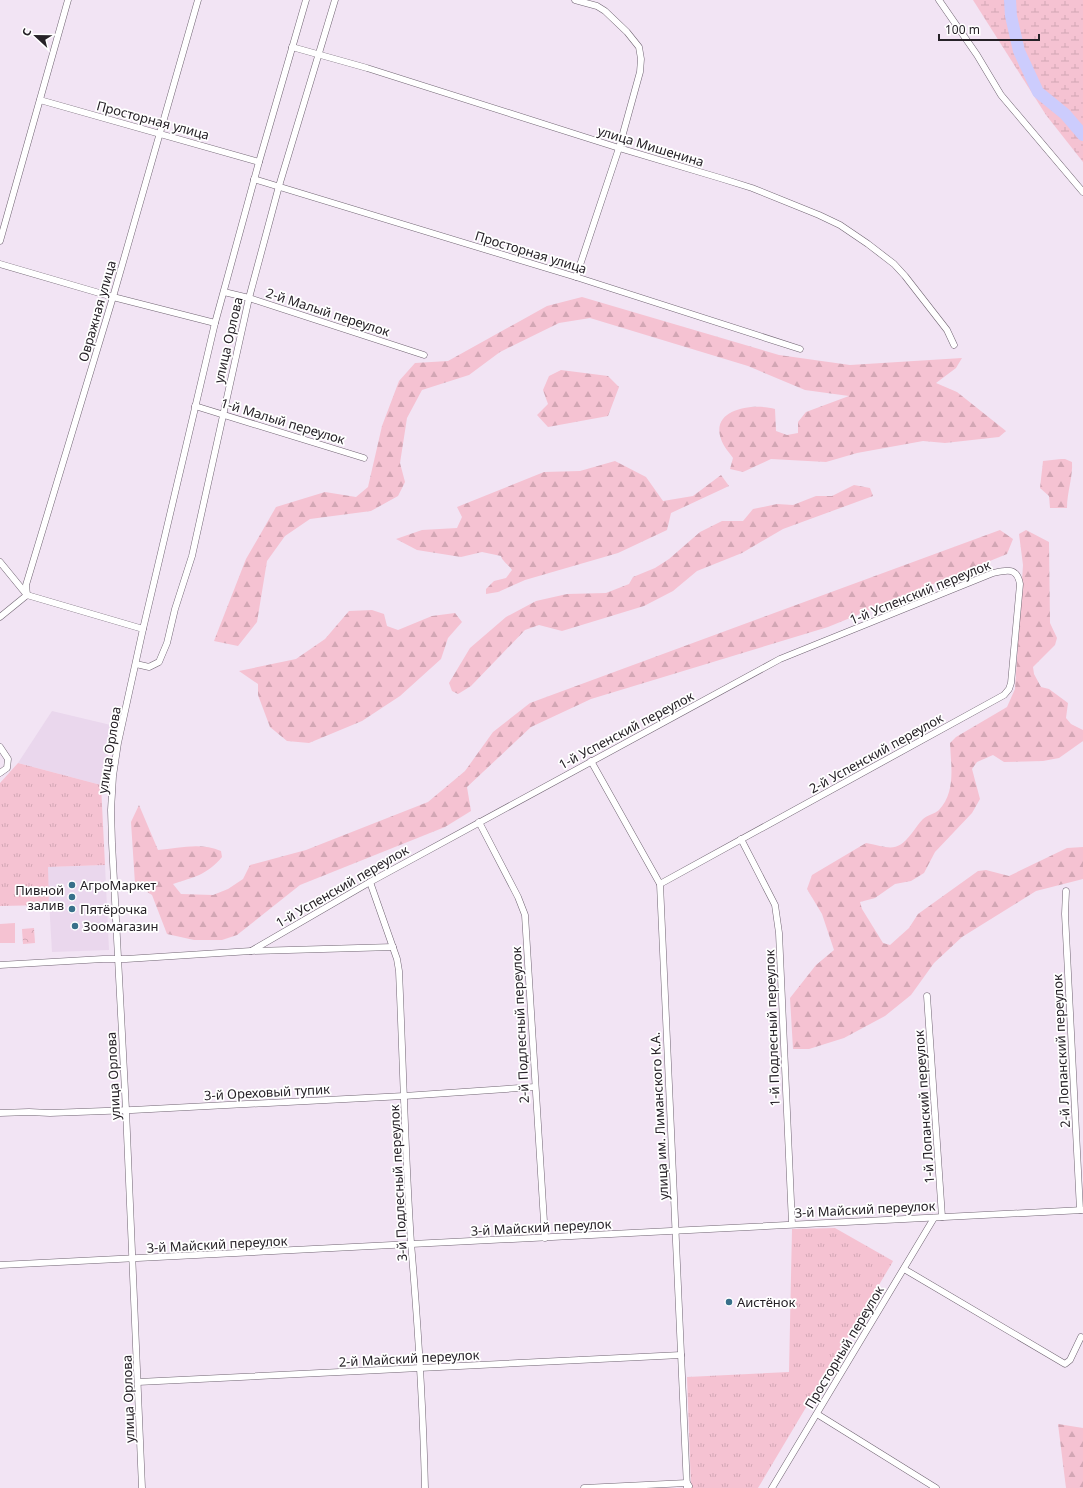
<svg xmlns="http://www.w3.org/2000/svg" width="1083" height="1488" font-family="'Noto Sans',sans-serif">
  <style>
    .built { fill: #ead7ed }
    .grass { fill: url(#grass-tufts) }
    .forest { fill: url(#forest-firs) }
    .wetland { fill: url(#wetland-marsh) }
    .park { fill: url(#park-crowns) }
    .pitch { fill: #f5c2d2 }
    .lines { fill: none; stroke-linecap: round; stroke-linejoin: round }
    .river { stroke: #ccccfd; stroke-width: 12 }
    .street-casing { stroke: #706472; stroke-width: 7 }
    .street { stroke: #fff; stroke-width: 6 }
    .poi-dot { fill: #38708a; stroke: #fff; stroke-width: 1.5 }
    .labels { text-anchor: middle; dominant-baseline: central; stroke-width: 3.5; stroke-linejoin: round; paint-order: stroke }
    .street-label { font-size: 13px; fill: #262127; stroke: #fff }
    .poi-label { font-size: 13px; fill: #262127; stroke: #fff; text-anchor: start }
  </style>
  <defs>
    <pattern id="grass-tufts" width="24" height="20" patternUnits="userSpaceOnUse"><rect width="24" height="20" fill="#f5c2d2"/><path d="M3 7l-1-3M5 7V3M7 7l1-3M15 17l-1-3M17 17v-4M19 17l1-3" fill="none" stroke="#d2a6b4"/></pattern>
    <pattern id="forest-firs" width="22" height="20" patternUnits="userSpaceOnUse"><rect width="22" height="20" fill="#f5c2d2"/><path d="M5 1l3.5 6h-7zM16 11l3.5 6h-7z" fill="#d2a6b4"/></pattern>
    <pattern id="wetland-marsh" width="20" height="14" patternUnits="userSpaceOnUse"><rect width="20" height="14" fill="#f5c2d2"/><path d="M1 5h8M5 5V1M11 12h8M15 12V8" fill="none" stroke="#d2a6b4"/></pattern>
    <pattern id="park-crowns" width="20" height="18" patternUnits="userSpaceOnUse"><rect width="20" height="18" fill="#f5c2d2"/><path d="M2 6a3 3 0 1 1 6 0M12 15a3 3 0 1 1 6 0" fill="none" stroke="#d2a6b4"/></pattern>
  </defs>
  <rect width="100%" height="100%" fill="#f2e4f4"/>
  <g class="built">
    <path d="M 52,711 L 115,726 L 101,785 L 18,763 Z"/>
    <path d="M 105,865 L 109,950 L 52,952 L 47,867 Z"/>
  </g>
  <g class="grass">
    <path d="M 18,763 L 101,785 L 105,865 L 48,867 L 49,905 L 0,906 L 0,783 Z"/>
    <path d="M 835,1228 L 893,1261 L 892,1263 L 758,1488 L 691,1488 L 687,1377 L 789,1372 L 792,1229 Z"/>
  </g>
  <g class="forest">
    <path d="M 582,297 L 779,355 L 850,365 L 962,358 L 956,368 L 936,383 L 957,392 L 1006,431 L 999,437 L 945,443 L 923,441 L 857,453 L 826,462 L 771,459 L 743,472 L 730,469 L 733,458 C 729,452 723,446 721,439 C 710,408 755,403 775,409 L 776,431 L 787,435 L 798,433 L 798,422 L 806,412 L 849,396 L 805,390 L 748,366 L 590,318 L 559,323 L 500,352 L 469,375 L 422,390 L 407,418 L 400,463 L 405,482 L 398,496 L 371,511 L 310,519 L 285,536 L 267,561 L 257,622 L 238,646 L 214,641 L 246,559 L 276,507 L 325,492 L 356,497 L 368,487 L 382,426 L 399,381 L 415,363 L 448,361 L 547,306 Z"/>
    <path d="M 561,370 L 608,376 L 619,387 L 608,416 L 548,427 L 537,415 L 548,404 L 543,390 L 549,376 Z"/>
    <path d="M 1061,459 L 1065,459 L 1072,462 C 1073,477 1067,492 1067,508 L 1050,508 L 1049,496 L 1040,488 L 1043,461 Z"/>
    <path d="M 615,461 L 646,477 L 663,501 L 693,496 L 721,475 L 729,486 L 671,513 L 667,530 L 618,553 L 525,580 L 498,592 L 486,594 L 486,589 L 494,581 L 506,578 L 512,570 C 509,565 502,561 501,556 L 482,552 L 461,557 L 417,550 L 396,539 L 422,530 L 457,528 L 462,517 L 457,507 L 544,472 L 580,471 Z"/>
    <path d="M 854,485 L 870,488 L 873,496 L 783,529 L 742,553 L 697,571 L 673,591 L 644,606 L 562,631 L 539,625 L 525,630 L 471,686 L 458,694 L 452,691 L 449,683 L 470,648 L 506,617 L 536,601 L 567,594 L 606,593 L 629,584 L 633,577 L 655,568 L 669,559 L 700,532 L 722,521 L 743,521 L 753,509 L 777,504 L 793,505 L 816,496 L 832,496 Z"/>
    <path d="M 1000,530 L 1013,539 L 1007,554 L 828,627 L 591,699 L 531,727 L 467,787 L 471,811 L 445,827 L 300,885 L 237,935 L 222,940 L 194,940 L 167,934 L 152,895 L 135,884 L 131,822 L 139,805 L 158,850 C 179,848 201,842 221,851 L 222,857 C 207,875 194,877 173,884 L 181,894 L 213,895 L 228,889 L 243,879 L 250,865 L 306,850 L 428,802 L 465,771 L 493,732 L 530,703 Z"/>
    <path d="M 1026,530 L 1049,542 L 1050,623 L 1057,638 L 1055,645 L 1033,667 L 1034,674 L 1041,687 L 1049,689 L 1068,703 L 1066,718 L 1071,724 L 1083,730 L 1083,741 L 1059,758 L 1043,761 L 1004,762 L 993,755 L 977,762 L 972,769 L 980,799 L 972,813 L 935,852 L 924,873 L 911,881 L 895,884 L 875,898 L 860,902 L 862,909 L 883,943 L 890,945 L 909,928 L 918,914 L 978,871 L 986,870 L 1009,876 L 1067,848 L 1083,847 L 1083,879 L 1036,891 L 962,937 L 934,963 L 911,995 L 885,1016 L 844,1038 L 809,1049 L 793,1049 L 790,998 L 816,965 L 834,950 L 822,914 L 807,889 L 812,875 L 866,843 C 889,847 896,854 912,833 C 915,829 919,823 923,819 C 927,815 935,814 939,810 C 956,792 951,766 950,743 L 956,737 L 1007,707 L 1015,689 L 1023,565 L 1019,534 Z"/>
    <path d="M 372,610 L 384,614 L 387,626 L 398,630 L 432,616 L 455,613 L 462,622 L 448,638 L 441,659 L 400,696 L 362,721 L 309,743 L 287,741 L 270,727 L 258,695 L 258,684 L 239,671 L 296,659 L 325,639 L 349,611 Z"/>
    <path d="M 1058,1424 L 1083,1428 L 1083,1488 L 1066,1488 Z"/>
  </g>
  <path class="wetland" d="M 973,0 L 1083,0 L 1083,162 L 1046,115 Z"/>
  <path class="park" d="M 34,928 L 35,943 L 23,944 L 22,929 Z"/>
  <path class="pitch" d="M 15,923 L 15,943 L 0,943 L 0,924 Z"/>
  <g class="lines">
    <path class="river" d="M 1010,0 L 1011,16 L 1019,51 L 1038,92 L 1065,114 L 1083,135"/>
    <g class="street-casing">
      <g id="street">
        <path d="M 575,0 L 597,6 L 605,11 L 627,32 L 639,47 L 641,59 L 640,72 L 619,148 L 576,277"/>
        <path d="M 939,0 L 977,55 L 1001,95 L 1083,192"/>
        <path d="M 292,47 L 367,68 L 619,148 L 720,178 L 752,188 L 819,215 L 840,225 L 868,244 L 894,264 L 905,276 L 947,330 L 954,345"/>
        <path d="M 40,100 L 259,162"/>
        <path d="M 254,179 L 576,277 L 800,349"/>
        <path d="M 0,241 L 68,0"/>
        <path d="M 0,264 L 113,297 L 215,323"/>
        <path d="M 224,292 L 249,298 L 424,355"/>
        <path d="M 195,406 L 364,458"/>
        <path d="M 0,562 L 27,595"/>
        <path d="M 27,595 L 26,585 L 113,297 L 198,0"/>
        <path d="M 27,595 L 143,629"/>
        <path d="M 0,617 L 27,595"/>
        <path d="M 136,664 L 149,667 L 159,662 L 167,643 L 175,609 L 192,556 L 249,298 L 279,186 L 335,0"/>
        <path d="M 0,747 L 8,759 L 7,768 L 0,773"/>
        <path d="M 591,761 L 660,884 L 687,1488"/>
        <path d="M 479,822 L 518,897 L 525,915 L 545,1238"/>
        <path d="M 741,839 L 775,905 L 779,933 L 792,1224"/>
        <path d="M 370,882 L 397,959 L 399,971 C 403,1062 405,1153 411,1243 C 418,1325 423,1406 425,1488"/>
        <path d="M 1066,891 L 1065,914 L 1080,1210"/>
        <path d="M 251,951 L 370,882 L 780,659 L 993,573 C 1007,570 1017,567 1020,584 L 1011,683 L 1009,689 L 1004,695 L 660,884"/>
        <path d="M 0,965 L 103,959 L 126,959 L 251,951 L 393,947"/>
        <path d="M 927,996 L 942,1217"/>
        <path d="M 0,1113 L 29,1112 L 50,1113 L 132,1110 L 404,1096 L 535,1087"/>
        <path d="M 0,1265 L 1083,1210"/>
        <path d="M 904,1269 L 1065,1364 L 1070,1360 L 1081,1337"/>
        <path d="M 138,1382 L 681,1355"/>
        <path d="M 817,1414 L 936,1488"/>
        <path d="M 142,1488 L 126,1110 L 112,843 L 111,810 L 113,776 L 118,743 L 143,629 L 215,323 L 259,162 L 306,0"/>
        <path d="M 584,1488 L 687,1483 L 689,1486"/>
        <path d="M 772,1488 L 934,1218"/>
      </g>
    </g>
    <use href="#street" class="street"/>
  </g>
  <g class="poi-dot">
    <circle cx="72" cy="885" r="4"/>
    <circle cx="72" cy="897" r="4"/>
    <circle cx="72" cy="909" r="4"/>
    <circle cx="75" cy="926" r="4"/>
    <circle cx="729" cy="1302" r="4"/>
  </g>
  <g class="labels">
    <g class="street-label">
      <text transform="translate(153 120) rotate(15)">Просторная улица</text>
      <text transform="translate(651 146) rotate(17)">улица Мишенина</text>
      <text transform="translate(531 252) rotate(17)">Просторная улица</text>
      <text transform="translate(97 311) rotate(-74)">Овражная улица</text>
      <text transform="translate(328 312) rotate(18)">2-й Малый переулок</text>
      <text transform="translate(228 340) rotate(-77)">улица Орлова</text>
      <text transform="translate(283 421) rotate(17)">1-й Малый переулок</text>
      <text transform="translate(920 592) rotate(-22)">1-й Успенский переулок</text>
      <text transform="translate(626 730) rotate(-28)">1-й Успенский переулок</text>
      <text transform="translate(109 750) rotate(-81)">улица Орлова</text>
      <text transform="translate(876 753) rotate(-29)">2-й Успенский переулок</text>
      <text transform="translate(342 886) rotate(-30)">1-й Успенский переулок</text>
      <text transform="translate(520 1025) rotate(-93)">2-й Подлесный переулок</text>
      <text transform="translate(772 1028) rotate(-92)">1-й Подлесный переулок</text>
      <text transform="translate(1061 1051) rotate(-93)">2-й Лопанский переулок</text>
      <text transform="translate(113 1076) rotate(-93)">улица Орлова</text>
      <text transform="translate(267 1092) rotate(-3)">3-й Ореховый тупик</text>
      <text transform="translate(924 1107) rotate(-94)">1-й Лопанский переулок</text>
      <text transform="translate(659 1116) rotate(-93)">улица им. Лиманского К.А.</text>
      <text transform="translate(398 1183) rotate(-93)">3-й Подлесный переулок</text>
      <text transform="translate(865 1209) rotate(-3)">3-й Майский переулок</text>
      <text transform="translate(541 1227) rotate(-3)">3-й Майский переулок</text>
      <text transform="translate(217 1244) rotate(-3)">3-й Майский переулок</text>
      <text transform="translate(844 1347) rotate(-59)">Просторный переулок</text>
      <text transform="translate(409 1358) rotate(-3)">2-й Майский переулок</text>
      <text transform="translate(128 1399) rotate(-92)">улица Орлова</text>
    </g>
    <g class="poi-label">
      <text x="80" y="885">АгроМаркет</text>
      <text x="64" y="890" text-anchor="end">Пивной<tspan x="64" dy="15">залив</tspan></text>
      <text x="80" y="909">Пятёрочка</text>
      <text x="83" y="926">Зоомагазин</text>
      <text x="737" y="1302">Аистёнок</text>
    </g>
  </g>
  <g transform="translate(36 36) rotate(292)" stroke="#ffffff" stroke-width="3" paint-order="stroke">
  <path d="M0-3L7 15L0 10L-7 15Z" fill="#262127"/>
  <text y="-6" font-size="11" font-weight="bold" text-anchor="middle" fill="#262127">С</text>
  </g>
  <path d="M939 34v6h100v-6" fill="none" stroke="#262127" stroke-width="2"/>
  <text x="945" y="34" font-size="12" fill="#262127" stroke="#ffffff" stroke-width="3" paint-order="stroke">100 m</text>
</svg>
